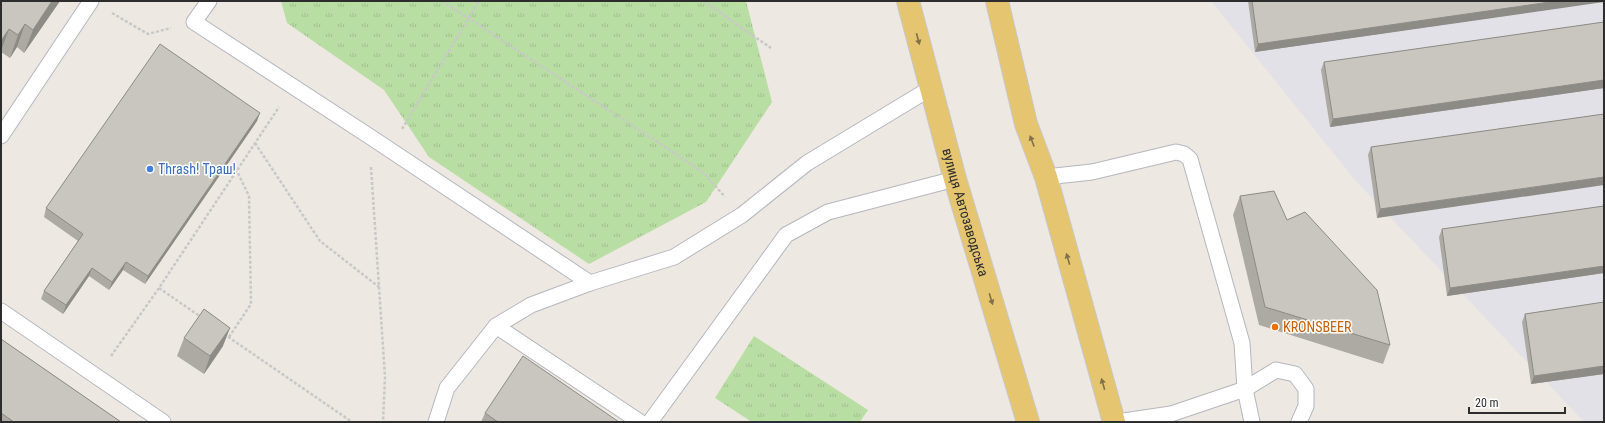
<svg xmlns="http://www.w3.org/2000/svg" width="1605" height="423" font-family="'Roboto Condensed',sans-serif">
  <style>
    .industrial { fill: #e2e1e7 }
    .grass { fill: url(#grass-tufts) }
    .lines { fill: none; stroke-linecap: round; stroke-linejoin: round }
    .lane-casing { stroke: #b5b7bf; stroke-width: 17 }
    .primary-casing { stroke: #c8c8c8; stroke-width: 24 }
    .path { stroke: #c8c8c8; stroke-width: 2.5; stroke-dasharray: 3 2; stroke-linecap: butt }
    .lane { stroke: #fff; stroke-width: 15 }
    .primary { stroke: #e5c56f; stroke-width: 22 }
    .wall { fill: #adaaa4 }
    .shaded-wall { fill: #8d8b86 }
    .building { fill: #c9c6bf; stroke: #8d8b86 }
    .oneway { fill: #80714b }
    .shop-dot { fill: #3f7fe0; stroke: #fff; stroke-width: 1.5 }
    .food-dot { fill: #e8710a; stroke: #fff; stroke-width: 1.5 }
    .labels { text-anchor: middle; dominant-baseline: central; stroke-width: 3; stroke-linejoin: round; paint-order: stroke }
    .shop-label { font-size: 14px; fill: #366cbe; stroke: #fff; text-anchor: start }
    .street-label { font-size: 14px; fill: #2d2d2d; stroke: #fff }
    .food-label { font-size: 14px; fill: #c56008; stroke: #fff; text-anchor: start }
  </style>
  <defs>
    <pattern id="grass-tufts" width="24" height="20" patternUnits="userSpaceOnUse"><rect width="24" height="20" fill="#b9dea3"/><path d="M3 7l-1-3M5 7V3M7 7l1-3M15 17l-1-3M17 17v-4M19 17l1-3" fill="none" stroke="#9fbf8d"/></pattern>
  </defs>
  <rect width="100%" height="100%" fill="#ede8e1"/>
  <path class="industrial" d="M 1211,1 L 1604,1 L 1604,422 L 1584,422 L 1355,180 Z"/>
  <g class="grass">
    <path d="M 281,1 L 746,1 L 772,102 L 706,202 L 589,264 L 429,157 L 384,90 L 287,23 Z"/>
    <path d="M 754,336 L 868,410 L 860,422 L 752,422 L 715,398 Z"/>
  </g>
  <g class="lines">
    <g class="lane-casing">
      <g id="lane">
        <path d="M 209,1 L 194,22 L 369,136 L 590,283 L 674,257 L 742,215 L 807,163 L 931,88"/>
        <path d="M 1,136 L 91,1"/>
        <path d="M 1046,177 L 1092,172 L 1176,152 L 1184,154 L 1190,159 L 1242,343 L 1245,389 L 1252,422"/>
        <path d="M 1,311 L 163,422"/>
        <path d="M 496,326 L 640,422"/>
        <path d="M 436,422 L 447,388 L 496,326 L 531,305 L 590,283"/>
        <path d="M 650,422 L 786,235 L 828,212 L 955,179"/>
        <path d="M 1117,422 L 1171,414 L 1245,389 L 1276,370 L 1295,374 L 1306,389 L 1306,406 L 1299,422"/>
      </g>
    </g>
    <g class="primary-casing">
      <g id="primary">
        <path id="s1" d="M 908,1 L 955,179 L 1028,422"/>
        <path d="M 997,1 L 1026,124 L 1046,177 L 1114,422"/>
      </g>
    </g>
    <g class="path">
      <path d="M 442,1 L 703,172 L 725,197"/>
      <path d="M 703,1 L 771,48"/>
      <path d="M 112,13 L 148,34 L 171,28"/>
      <path d="M 402,129 L 479,1"/>
      <path d="M 255,143 L 320,241 L 379,287"/>
      <path d="M 371,167 L 385,377 L 383,422"/>
      <path d="M 159,288 L 201,317"/>
      <path d="M 224,334 L 352,422"/>
      <path d="M 229,337 L 251,304 L 249,196 L 237,171"/>
      <path d="M 111,356 L 159,288 L 279,107"/>
    </g>
    <use href="#lane" class="lane"/>
    <use href="#primary" class="primary"/>
  </g>
  <g class="wall">
    <path d="M 1,1 L 60,1 L 24,53 L 17,47 L 10,58 L 1,52 Z"/>
    <path d="M 1248,1 L 1604,1 L 1255,52 Z"/>
    <path d="M 1604,22 L 1604,88 L 1330,127 L 1321,70 L 1324,62 Z"/>
    <path d="M 1604,114 L 1377,218 L 1368,155 L 1371,147 Z"/>
    <path d="M 257,121 L 145,284 L 123,270 L 109,290 L 89,276 L 63,314 L 41,299 L 44,291 L 78,241 L 44,217 L 46,208 Z"/>
    <path d="M 1240,196 L 1287,220 L 1390,345 L 1383,364 L 1259,325 L 1233,215 Z"/>
    <path d="M 1604,206 L 1604,273 L 1447,296 L 1439,237 L 1442,229 Z"/>
    <path d="M 1604,302 L 1604,374 L 1531,384 L 1522,322 L 1525,314 Z"/>
    <path d="M 184,338 L 223,346 L 204,374 L 177,356 Z"/>
    <path d="M 1,339 L 121,422 L 1,422 Z"/>
    <path d="M 485,413 L 619,422 L 481,422 Z"/>
  </g>
  <g class="shaded-wall">
    <path d="M 52,1 L 60,1 L 24,53 L 33,30 Z"/>
    <path d="M 1557,1 L 1604,1 L 1604,2 L 1255,52 L 1258,44 Z"/>
    <path d="M 25,24 L 17,47 L 10,58 L 18,35 Z"/>
    <path d="M 9,29 L 1,51 L 1,41 Z"/>
    <path d="M 1604,80 L 1604,88 L 1330,127 L 1333,119 Z"/>
    <path d="M 260,113 L 257,121 L 145,284 L 148,276 Z"/>
    <path d="M 1604,177 L 1604,185 L 1377,218 L 1380,209 Z"/>
    <path d="M 126,262 L 123,270 L 109,290 L 112,282 Z"/>
    <path d="M 1604,266 L 1604,273 L 1447,296 L 1450,288 Z"/>
    <path d="M 92,268 L 89,276 L 63,314 L 66,305 Z"/>
    <path d="M 230,328 L 223,346 L 204,374 L 210,356 Z"/>
    <path d="M 1604,366 L 1604,374 L 1531,384 L 1534,376 Z"/>
  </g>
  <g class="building">
    <path d="M 1,1 L 52,1 L 33,30 L 25,24 L 18,35 L 9,29 L 1,41 Z"/>
    <path d="M 1252,1 L 1557,1 L 1258,44 Z"/>
    <path d="M 1604,22 L 1604,80 L 1333,119 L 1324,62 Z"/>
    <path d="M 160,44 L 260,113 L 148,276 L 126,262 L 112,282 L 92,268 L 66,305 L 44,291 L 83,234 L 46,208 Z"/>
    <path d="M 1604,114 L 1604,177 L 1380,209 L 1371,147 Z"/>
    <path d="M 1274,191 L 1287,220 L 1305,212 L 1377,290 L 1390,345 L 1265,307 L 1240,196 Z"/>
    <path d="M 1604,206 L 1604,266 L 1450,288 L 1442,229 Z"/>
    <path d="M 1604,302 L 1604,366 L 1534,376 L 1525,314 Z"/>
    <path d="M 204,309 L 230,328 L 210,356 L 184,338 Z"/>
    <path d="M 1,339 L 121,422 L 14,422 L 1,413 Z"/>
    <path d="M 523,356 L 619,422 L 498,422 L 485,413 Z"/>
  </g>
  <defs><path id="oneway-solid" d="M-6-.8H1V-3.2L6.5 0L1 3.2V.8H-6Z"/></defs>
  <g class="oneway">
    <use href="#oneway-solid" transform="translate(918 39) rotate(75)"/>
    <use href="#oneway-solid" transform="translate(1032 141) rotate(-111)"/>
    <use href="#oneway-solid" transform="translate(1068 259) rotate(-106)"/>
    <use href="#oneway-solid" transform="translate(991 299) rotate(73)"/>
    <use href="#oneway-solid" transform="translate(1103 384) rotate(-106)"/>
  </g>
  <circle class="shop-dot" cx="150" cy="169" r="4"/>
  <circle class="food-dot" cx="1275" cy="327" r="4"/>
  <g class="labels">
    <g class="shop-label">
      <text x="158" y="169">Thrash! Траш!</text>
    </g>
    <g class="street-label">
      <text stroke="none"><textPath href="#s1" startOffset="219">вулиця Автозаводська</textPath></text>
    </g>
    <g class="food-label">
      <text x="1283" y="327">KRONSBEER</text>
    </g>
  </g>
  <rect width="1605" height="423" fill="none" stroke="#2d2d2d" stroke-width="4"/>
  <path d="M1469 407v6h96v-6" fill="none" stroke="#2d2d2d" stroke-width="2"/>
  <text x="1475" y="407" font-size="12" fill="#2d2d2d" stroke="#ffffff" stroke-width="3" paint-order="stroke">20 m</text>
</svg>
